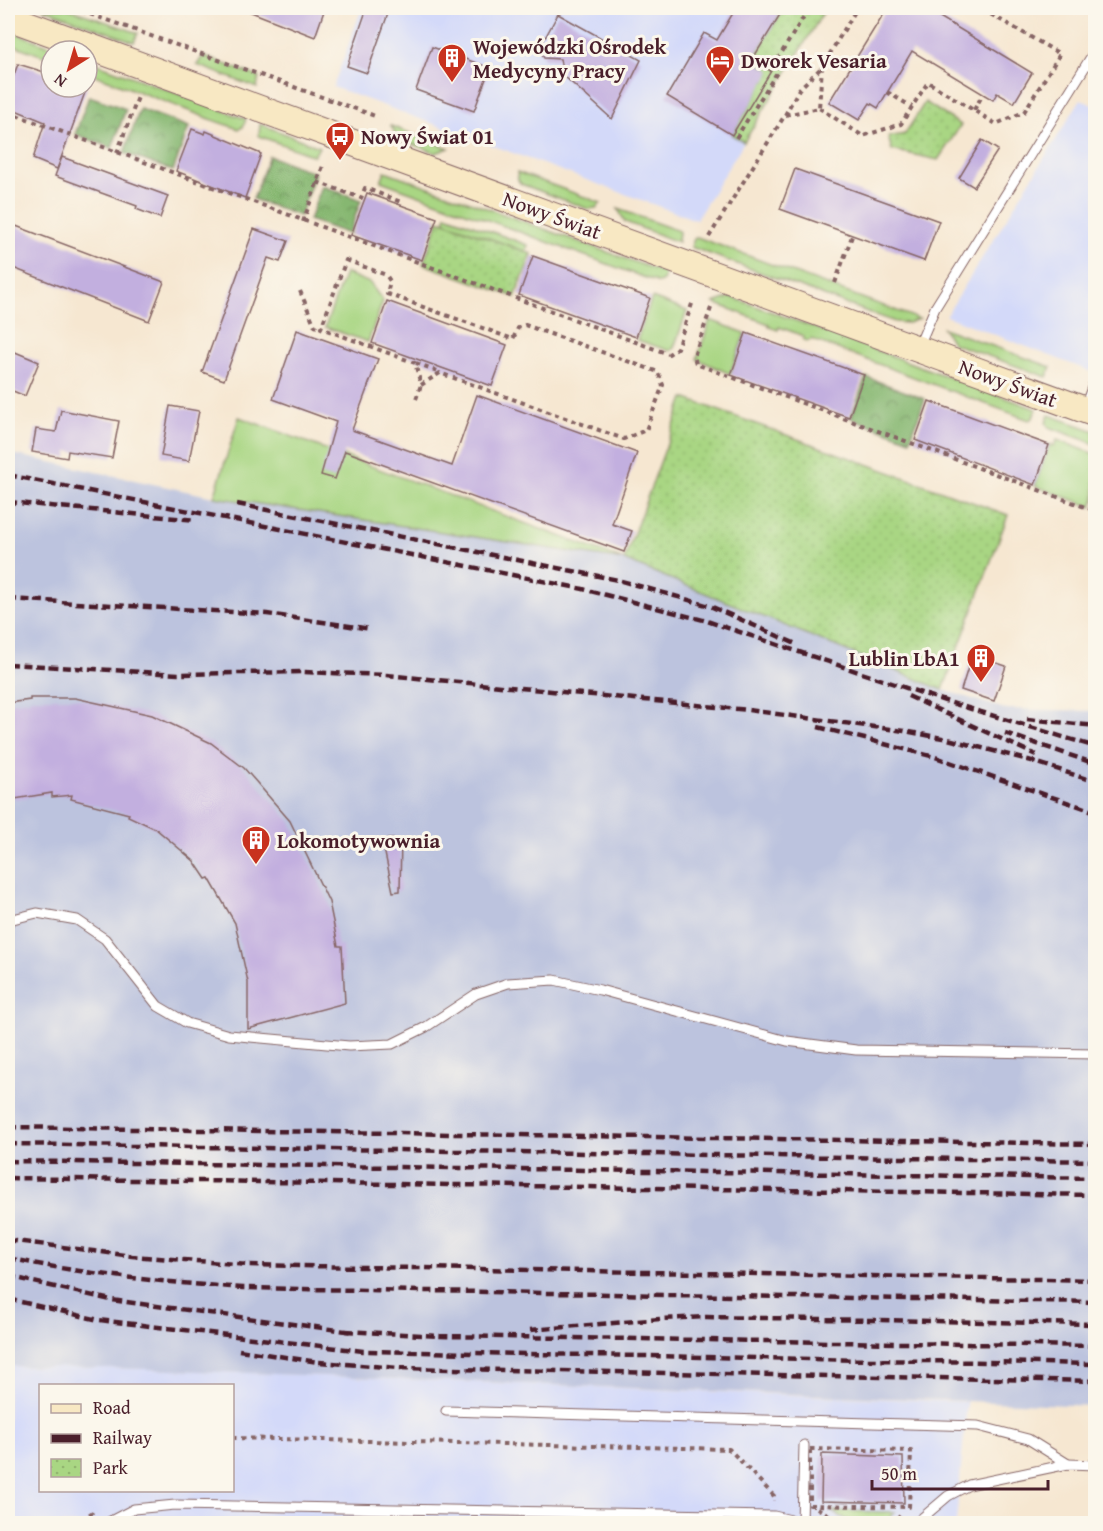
<svg xmlns="http://www.w3.org/2000/svg" width="1103" height="1531" font-family="'Gentium Book Plus',serif">
  <style>
    .built { fill: #d3d9f9; fill-rule: evenodd }
    .industrial { fill: #bcc3de }
    .green { fill: #a9d683; stroke: #7a7a57; stroke-width: 1.5 }
    .forest { fill: url(#forest-crowns); stroke: #686b4e; stroke-width: 1.5 }
    .park { fill: url(#park-dots); stroke: #7a7a57; stroke-width: 1.5 }
    .building { fill: #c2afdf }
    .lines { fill: none; stroke-linecap: round; stroke-linejoin: round }
    .lane-casing { stroke: #866565; stroke-width: 11 }
    .secondary-casing { stroke: #866565; stroke-width: 28 }
    .path { stroke: #866565; stroke-width: 4; stroke-dasharray: 4.5 4.5; stroke-linecap: butt }
    .lane { stroke: #fff; stroke-width: 9 }
    .secondary { stroke: #f8e8c3; stroke-width: 26 }
    .rail { stroke: #4a1f2b; stroke-width: 4.5; stroke-dasharray: 9 4.5; stroke-linecap: butt }
    .labels { text-anchor: middle; dominant-baseline: central; stroke-width: 6; stroke-linejoin: round; paint-order: stroke }
    .poi-label { font-size: 21px; font-weight: bold; fill: #4a1f2b; stroke: #fbf7ec; text-anchor: start }
    .street-label { font-size: 21px; fill: #4a1f2b; stroke: #fbf7ec }
  </style>
  <defs>
    <pattern id="forest-crowns" width="20" height="18" patternUnits="userSpaceOnUse" patternTransform="scale(1.5)"><rect width="20" height="18" fill="#86b771"/><path d="M2 6a3 3 0 1 1 6 0M12 15a3 3 0 1 1 6 0" fill="none" stroke="#70945d"/></pattern>
    <pattern id="park-dots" width="8" height="8" patternUnits="userSpaceOnUse" patternTransform="scale(1.5)"><rect width="8" height="8" fill="#a9d683"/><path d="M2 2h.1M6 6h.1" fill="none" stroke="#93b771" stroke-width="1.8" stroke-linecap="round"/></pattern>
  </defs>
  <rect width="100%" height="100%" fill="#fbf7ec"/>
  <filter id="ink" filterUnits="userSpaceOnUse"><feTurbulence type="fractalNoise" baseFrequency=".0167" numOctaves="2"/><feDisplacementMap in="SourceGraphic" scale="12" xChannelSelector="R" yChannelSelector="G"/><feConvolveMatrix kernelMatrix="1 2 1 2 8 2 1 2 1" color-interpolation-filters="sRGB"/></filter>
  <filter id="wash" filterUnits="userSpaceOnUse"><feTurbulence type="fractalNoise" baseFrequency=".008" numOctaves="4" result="noise"/><feDisplacementMap in="SourceGraphic" scale="24" xChannelSelector="R" yChannelSelector="G"/><feGaussianBlur stdDeviation="1.35" result="paint"/><feColorMatrix in="noise" values="0 0 0 0 0 0 0 0 0 0 0 0 0 0 0 0 0 1.4 0 .05"/><feComposite in="paint" operator="in"/></filter>
  <g filter="url(#wash)">
    <rect width="100%" height="100%" fill="#f6e7d1"/>
    <g class="built">
      <path d="M 362,8 L 826,8 L 696,220 L 333,87 Z"/>
      <path d="M 1081,99 L 1095,107 L 1095,373 L 946,316 Z"/>
      <path d="M 8,1366 L 147,1369 L 967,1402 L 956,1523 L 8,1524 ZM 40,1386 L 232,1386 L 232,1490 L 40,1490 Z"/>
    </g>
    <path class="industrial" d="M 8,453 L 214,497 L 624,560 L 943,690 L 1005,709 L 1095,711 L 1095,1406 L 147,1369 L 8,1366 Z"/>
    <g class="green">
      <path d="M 42,8 L 67,8 L 138,33 L 134,42 Z"/>
      <path d="M 8,30 L 63,51 L 51,51 L 51,59 L 8,43 Z"/>
      <path d="M 203,56 L 259,77 L 257,88 L 197,65 Z"/>
      <path d="M 87,60 L 246,119 L 243,127 L 239,129 L 218,122 L 87,72 Z"/>
      <path d="M 260,124 L 319,147 L 314,156 L 259,136 Z"/>
      <path d="M 391,126 L 449,148 L 436,153 L 398,139 Z"/>
      <path d="M 385,171 L 665,273 L 663,281 L 659,283 L 381,181 Z"/>
      <path d="M 517,172 L 601,203 L 596,208 L 588,209 L 521,184 L 518,180 Z"/>
      <path d="M 618,209 L 679,231 L 678,242 L 625,222 Z"/>
      <path d="M 446,215 L 528,245 L 526,252 L 444,222 Z"/>
      <path d="M 697,237 L 919,319 L 908,323 L 895,322 L 691,247 L 694,239 Z"/>
      <path d="M 345,273 L 370,283 L 383,301 L 368,342 L 325,327 Z"/>
      <path d="M 731,297 L 1036,409 L 1033,418 L 1029,420 L 811,339 L 809,341 L 803,340 L 804,336 L 779,327 L 778,330 L 769,327 L 769,324 L 714,303 Z"/>
      <path d="M 652,298 L 687,311 L 674,348 L 670,351 L 637,340 Z"/>
      <path d="M 710,320 L 745,333 L 730,374 L 697,359 Z"/>
      <path d="M 943,328 L 1051,367 L 1047,377 L 952,343 Z"/>
      <path d="M 1049,415 L 1095,431 L 1095,444 L 1049,427 L 1046,423 Z"/>
      <path d="M 239,417 L 624,560 L 214,497 Z"/>
      <path d="M 1057,440 L 1095,454 L 1095,498 L 1092,507 L 1035,486 L 1050,444 L 1054,446 Z"/>
      <path d="M 831,1511 L 895,1512 L 885,1523 L 853,1523 Z"/>
    </g>
    <g class="forest">
      <path d="M 89,96 L 126,109 L 112,148 L 75,134 Z"/>
      <path d="M 140,109 L 189,127 L 173,171 L 124,153 Z"/>
      <path d="M 269,156 L 315,173 L 300,216 L 253,199 Z"/>
      <path d="M 322,186 L 361,200 L 349,234 L 309,220 Z"/>
      <path d="M 866,377 L 925,399 L 910,440 L 851,418 Z"/>
    </g>
    <g class="park">
      <path d="M 784,8 L 826,8 L 744,142 L 732,135 L 770,71 L 752,60 Z"/>
      <path d="M 925,102 L 961,125 L 938,160 L 892,150 L 888,137 L 905,134 Z"/>
      <path d="M 439,220 L 532,254 L 515,297 L 423,264 Z"/>
      <path d="M 684,398 L 1008,515 L 943,690 L 624,560 Z"/>
    </g>
    <g id="blocks">
      <g class="building">
        <path d="M 241,8 L 325,8 L 315,37 Z"/>
        <path d="M 367,8 L 390,8 L 367,73 L 347,66 Z"/>
        <path d="M 736,8 L 784,8 L 752,60 L 771,71 L 732,135 L 667,96 L 704,33 L 717,40 Z"/>
        <path d="M 887,8 L 925,8 L 1032,73 L 1014,103 L 997,93 L 993,100 L 912,51 L 878,108 L 870,103 L 859,120 L 829,102 Z"/>
        <path d="M 558,14 L 641,60 L 612,119 L 563,75 L 560,59 L 544,58 L 539,49 Z"/>
        <path d="M 432,47 L 490,68 L 474,111 L 416,90 Z"/>
        <path d="M 18,64 L 51,74 L 51,87 L 87,87 L 57,169 L 33,159 L 45,122 L 8,107 L 8,91 Z"/>
        <path d="M 192,129 L 205,134 L 206,131 L 261,154 L 245,198 L 176,171 Z"/>
        <path d="M 982,140 L 998,150 L 974,187 L 959,178 Z"/>
        <path d="M 62,157 L 168,196 L 160,218 L 136,209 L 137,206 L 55,176 Z"/>
        <path d="M 795,169 L 939,221 L 924,261 L 780,209 Z"/>
        <path d="M 367,193 L 437,218 L 422,260 L 351,235 Z"/>
        <path d="M 8,223 L 164,282 L 149,321 L 8,266 Z"/>
        <path d="M 254,229 L 288,241 L 280,262 L 268,258 L 224,380 L 202,372 Z"/>
        <path d="M 533,256 L 650,298 L 636,337 L 519,295 Z"/>
        <path d="M 387,301 L 507,345 L 492,386 L 372,343 Z"/>
        <path d="M 297,330 L 378,359 L 352,430 L 452,466 L 477,395 L 637,453 L 612,524 L 632,531 L 624,552 L 345,451 L 335,479 L 321,475 L 336,422 L 273,399 Z"/>
        <path d="M 746,333 L 864,375 L 849,417 L 731,375 Z"/>
        <path d="M 8,349 L 39,362 L 25,396 L 8,389 Z"/>
        <path d="M 929,401 L 1049,445 L 1035,485 L 915,440 Z"/>
        <path d="M 170,406 L 199,411 L 189,461 L 161,456 Z"/>
        <path d="M 61,410 L 119,421 L 112,458 L 68,451 L 67,458 L 32,452 L 36,429 L 56,432 Z"/>
        <path d="M 972,655 L 1006,666 L 994,701 L 961,690 Z"/>
        <path d="M 30,698 L 75,698 L 152,715 L 211,743 L 244,768 L 290,821 L 329,902 L 338,946 L 342,946 L 345,1003 L 248,1029 L 248,982 L 235,923 L 209,878 L 206,879 L 194,861 L 156,829 L 128,816 L 129,814 L 71,799 L 72,795 L 52,797 L 52,793 L 15,799 L 14,796 L 8,797 L 8,703 L 30,700 Z"/>
        <path d="M 382,839 L 401,839 L 400,891 L 393,892 Z"/>
        <path d="M 822,1454 L 903,1457 L 904,1503 L 821,1501 Z"/>
      </g>
    </g>
  </g>
  <g filter="url(#ink)">
    <use href="#blocks" fill-opacity="0" stroke="#866565" stroke-width="1.5"/>
    <g class="lines">
      <g class="lane-casing">
        <g id="lane">
          <path d="M 918,348 L 935,308 L 1096,49"/>
          <path d="M 1084,409 L 1096,377"/>
          <path d="M 8,923 L 13,919 L 37,913 L 77,920 L 105,939 L 158,1006 L 187,1023 L 229,1035 L 349,1046 L 392,1044 L 426,1027 L 476,994 L 508,983 L 554,980 L 600,990 L 787,1041 L 856,1050 L 1096,1054"/>
          <path d="M 446,1411 L 978,1426 L 1028,1439 L 1068,1464"/>
          <path d="M 802,1522 L 804,1445"/>
          <path d="M 105,1524 L 134,1509 L 175,1505 L 774,1516 L 808,1524"/>
          <path d="M 915,1524 L 948,1496 L 969,1485 L 1068,1464 L 1096,1465"/>
        </g>
      </g>
      <g class="secondary-casing">
        <path id="secondary" d="M 8,17 L 1096,414"/>
      </g>
      <g class="path">
        <path d="M 73,8 L 378,117"/>
        <path d="M 887,92 L 912,107"/>
        <path d="M 819,108 L 863,136 L 901,124 L 928,82 L 996,124 L 1024,112 L 1060,54 L 980,8"/>
        <path d="M 974,110 L 983,94"/>
        <path d="M 8,112 L 663,352 L 669,354 L 677,348 L 693,301"/>
        <path d="M 785,115 L 799,89 L 821,68"/>
        <path d="M 736,138 L 776,74 L 779,57 L 809,8"/>
        <path d="M 117,153 L 138,97"/>
        <path d="M 317,182 L 361,198 L 365,188 L 401,202"/>
        <path d="M 303,222 L 323,166"/>
        <path d="M 709,237 L 785,115 L 819,108 L 822,67 L 857,8"/>
        <path d="M 346,260 L 386,275 L 390,281 L 387,294 L 513,339 L 518,328 L 525,325 L 658,372 L 663,385 L 646,430 L 624,439 L 440,373 L 421,385 L 415,363 L 321,328 Z"/>
        <path d="M 835,283 L 852,236"/>
        <path d="M 300,291 L 315,326 L 321,328"/>
        <path d="M 711,308 L 694,356 L 696,364 L 1096,511"/>
        <path d="M 416,363 L 440,372"/>
        <path d="M 416,399 L 421,385"/>
        <path d="M 232,1438 L 729,1449 L 774,1496 L 774,1501"/>
        <path d="M 810,1449 L 911,1451 L 909,1507 L 810,1505 Z"/>
        <path d="M 817,1508 L 845,1524"/>
        <path d="M 74,1524 L 96,1510"/>
        <path d="M 892,1524 L 900,1516"/>
      </g>
      <use href="#lane" class="lane"/>
      <use href="#secondary" class="secondary"/>
      <g class="rail">
        <path d="M 8,475 L 583,589 L 707,621 L 945,701 L 1096,747"/>
        <path d="M 8,502 L 196,520"/>
        <path d="M 237,504 L 618,580 L 710,606 L 796,644"/>
        <path d="M 8,599 L 267,614 L 371,629"/>
        <path d="M 8,664 L 178,674 L 302,672 L 386,675 L 748,710 L 904,731 L 948,739 L 1032,761 L 1096,782"/>
        <path d="M 908,696 L 1036,755"/>
        <path d="M 1027,719 L 1096,726"/>
        <path d="M 818,727 L 935,757 L 1096,812"/>
        <path d="M 1005,733 L 1096,764"/>
        <path d="M 8,1127 L 1096,1144"/>
        <path d="M 8,1144 L 1096,1161"/>
        <path d="M 8,1161 L 1096,1178"/>
        <path d="M 8,1178 L 1096,1195"/>
        <path d="M 8,1240 L 132,1256 L 249,1265 L 1096,1280"/>
        <path d="M 8,1258 C 86,1275 164,1282 243,1288 L 1096,1302"/>
        <path d="M 8,1276 L 111,1300 L 353,1332"/>
        <path d="M 8,1299 L 99,1320 L 363,1351 L 1096,1364"/>
        <path d="M 530,1330 L 661,1319 L 707,1317 L 1096,1324"/>
        <path d="M 345,1331 L 440,1336 L 1096,1346"/>
        <path d="M 239,1350 L 318,1362 L 400,1368 L 1096,1381"/>
      </g>
    </g>
  </g>
  <defs>
    <g id="building-pin" transform="scale(1.5)"><path d="M0 17L-7.5 6A9.5 9.5 0 1 1 7.5 6Z" fill="#c8321e" stroke="#fbf7ec"/><path d="M-4-6H4V6H1V3H-1V6H-4ZM-2.5-4.3h1.7v1.8h-1.7ZM.8-4.3h1.7v1.8H.8ZM-2.5-1h1.7V.8h-1.7ZM.8-1h1.7V.8H.8Z" fill="#fff"/></g>
    <g id="hotel-pin" transform="scale(1.5)"><path d="M0 17L-7.5 6A9.5 9.5 0 1 1 7.5 6Z" fill="#c8321e" stroke="#fbf7ec"/><path d="M-6-4.5h1.5V1H6V5H4.5V3h-9V5H-6ZM-4 0a1.8 1.8 0 1 1 3.6 0ZM.5 0V-2.5h3Q6-2.5 6 0Z" fill="#fff"/></g>
    <g id="bus-pin" transform="scale(1.5)"><path d="M0 17L-7.5 6A9.5 9.5 0 1 1 7.5 6Z" fill="#c8321e" stroke="#fbf7ec"/><path d="M-5-6H5V4H4V6H2V4H-2V6H-4V4H-5ZM-3.5-4V0h7V-4ZM-3.5 1.2v1.5H-2V1.2ZM2 1.2v1.5H3.5V1.2Z" fill="#fff"/></g>
  </defs>
  <g fill-rule="evenodd">
    <use href="#building-pin" x="452" y="58"/>
    <use href="#hotel-pin" x="720" y="60"/>
    <use href="#bus-pin" x="340" y="136"/>
    <use href="#building-pin" x="981" y="658"/>
    <use href="#building-pin" x="256" y="840"/>
  </g>
  <g class="labels">
    <g class="poi-label">
      <text x="473" y="46">Wojewódzki Ośrodek<tspan x="473" dy="24">Medycyny Pracy</tspan></text>
      <text x="741" y="60">Dworek Vesaria</text>
      <text x="361" y="136">Nowy Świat 01</text>
      <text x="960" y="658" text-anchor="end">Lublin LbA1</text>
      <text x="277" y="840">Lokomotywownia</text>
    </g>
    <g class="street-label">
      <text transform="translate(552 215) rotate(20)">Nowy Świat</text>
      <text transform="translate(1008 383) rotate(20)">Nowy Świat</text>
    </g>
  </g>
  <rect width="1103" height="1531" fill="none" stroke="#fbf7ec" stroke-width="30"/>
  <rect x="39" y="1384" width="195" height="108" fill="#fbf7ec" stroke="#b4a19f" stroke-width="1.5"/>
  <rect x="51" y="1404" width="30" height="9" fill="#f8e8c3" stroke="#b4a19f" stroke-width="1.5"/>
  <text x="93" y="1414" font-size="18" fill="#4a1f2b">Road</text>
  <rect x="51" y="1434" width="30" height="9" fill="#4a1f2b" stroke="#b4a19f" stroke-width="1.5"/>
  <text x="93" y="1444" font-size="18" fill="#4a1f2b">Railway</text>
  <rect x="51" y="1459" width="30" height="18" fill="url(#park-dots)" stroke="#b4a19f" stroke-width="1.5"/>
  <text x="93" y="1474" font-size="18" fill="#4a1f2b">Park</text>
  <g transform="translate(69 69) rotate(217)"><circle r="28" fill="#fbf7ec" stroke="#b4a19f" stroke-width="1.5"/>
  <path d="M0-4.5L10 22L0 15L-10 22Z" fill="#c8321e"/>
  <text y="-9" font-size="16" font-weight="bold" text-anchor="middle" fill="#4a1f2b">N</text>
  </g>
  <path d="M872 1480v9h176v-9" fill="none" stroke="#4a1f2b" stroke-width="3"/>
  <text x="881" y="1480" font-size="18" fill="#4a1f2b" stroke="#fbf7ec" stroke-width="4.5" paint-order="stroke">50 m</text>
</svg>
